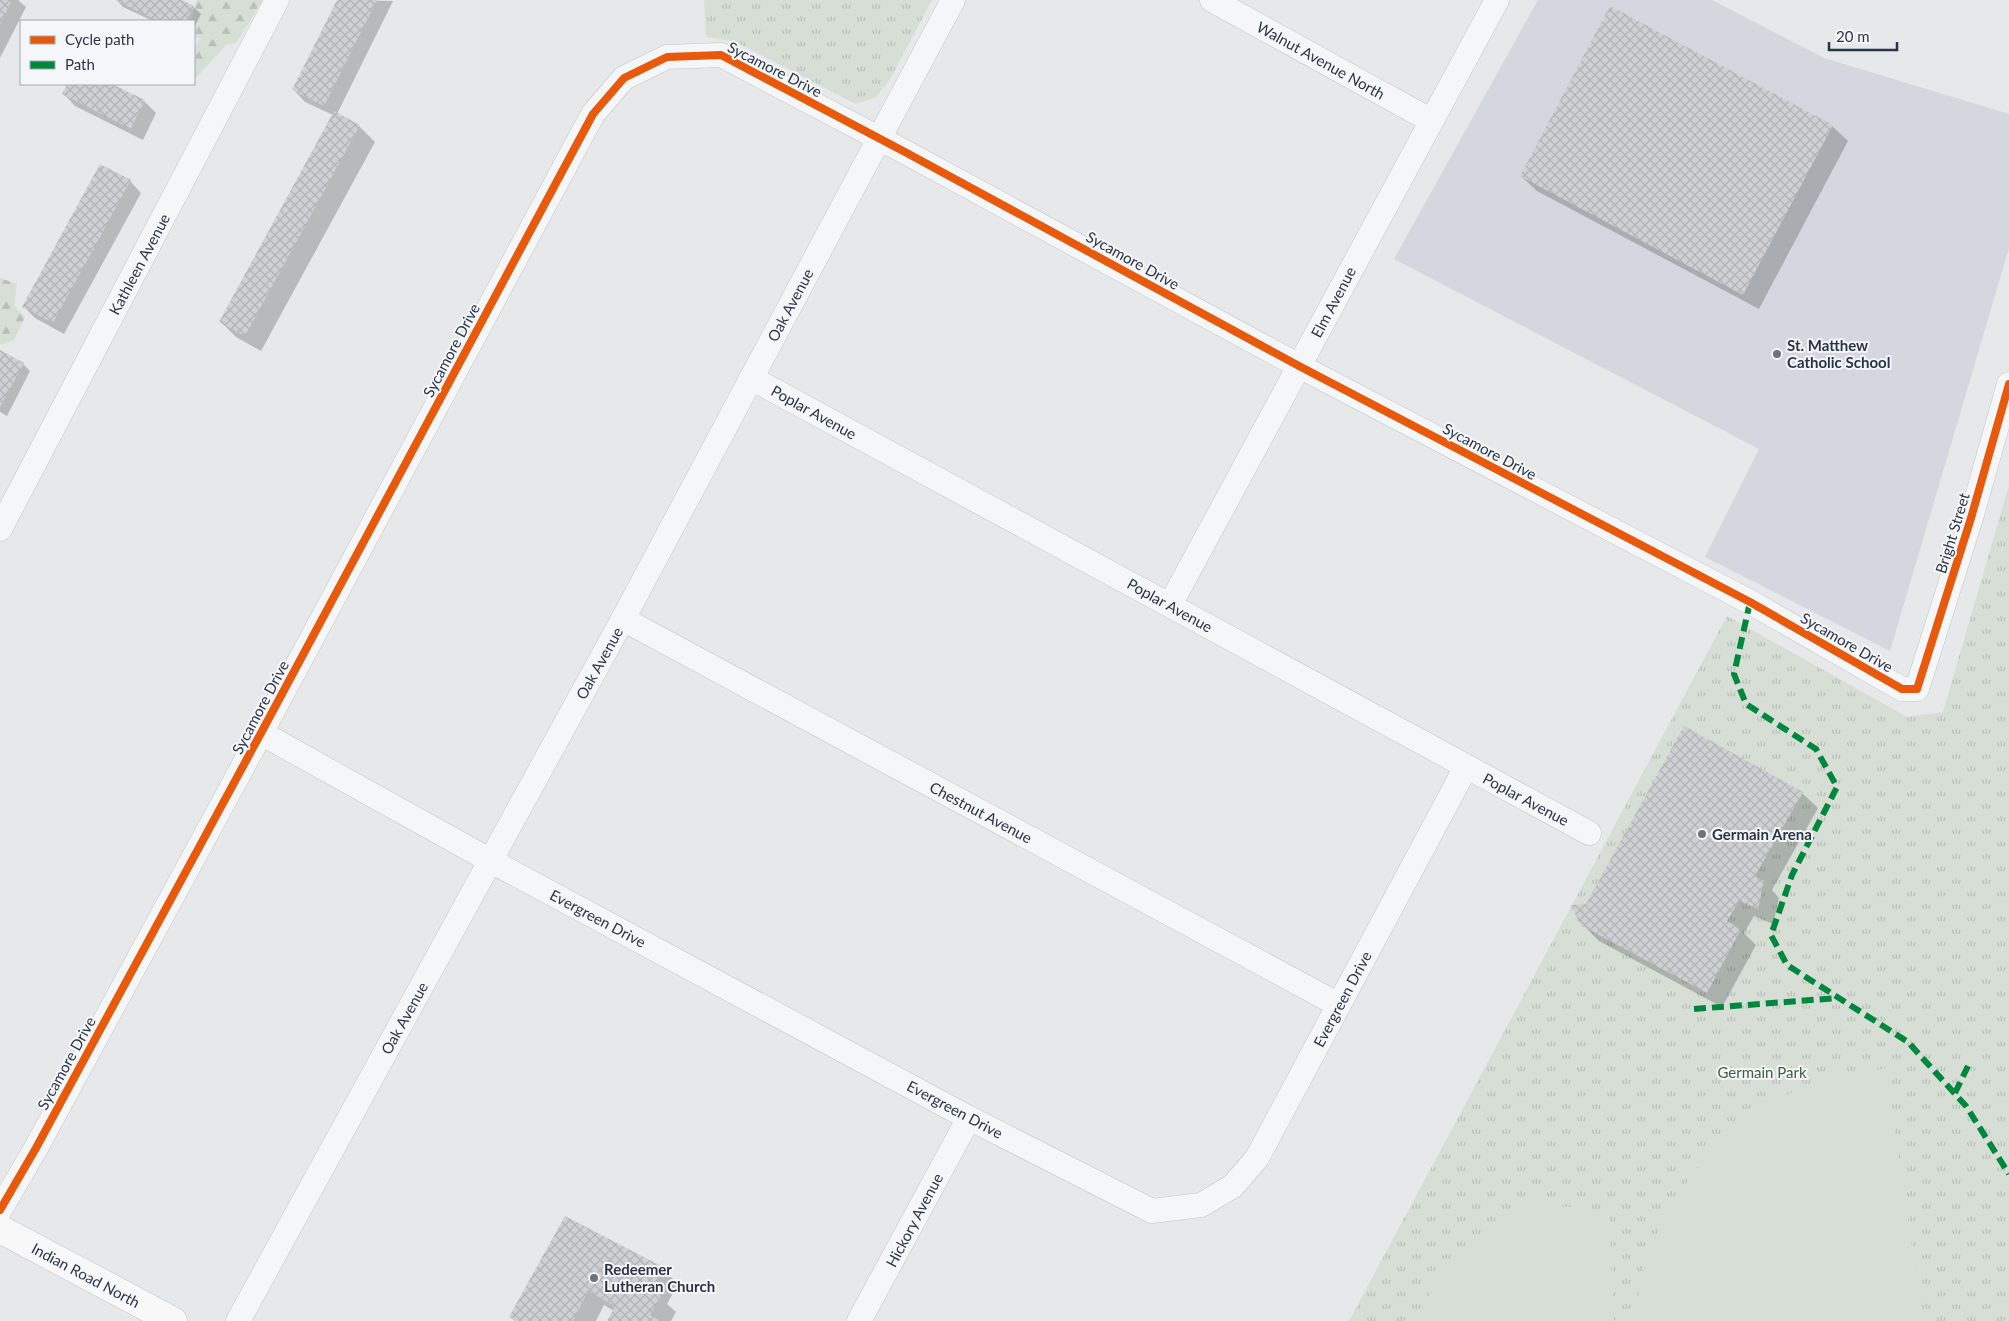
<svg xmlns="http://www.w3.org/2000/svg" width="2009" height="1321" font-family="Lato,sans-serif">
  <style>
    .built { fill: #d4d7dd }
    .forest { fill: url(#forest-firs) }
    .park { fill: url(#park-tufts) }
    .pitch { fill: #d6ded6 }
    .shadow { fill: #0003 }
    .building { fill: url(#building-cross-hatch) }
    .lines { fill: none; stroke-linecap: round; stroke-linejoin: round }
    .street-casing { stroke: #c4c6c8; stroke-width: 25 }
    .secondary-casing { stroke: #c4c6c8; stroke-width: 29 }
    .street { stroke: #f5f6f7; stroke-width: 24 }
    .secondary { stroke: #f8f8f8; stroke-width: 28 }
    .quiet { stroke: #00873e; stroke-width: 6; stroke-dasharray: 12 6; stroke-linecap: butt }
    .cycleway-casing { stroke: #f4f6f9; stroke-width: 11 }
    .cycleway { stroke: #e8590c; stroke-width: 8 }
    .poi-dot { fill: #6c737f; stroke: #f4f6f9; stroke-width: 2 }
    .labels { text-anchor: middle; dominant-baseline: central; stroke-width: 4; stroke-linejoin: round; paint-order: stroke }
    .street-label { font-size: 15px; fill: #2b3445; stroke: #f4f6f9 }
    .poi-label { font-size: 15px; font-weight: bold; fill: #2b3445; stroke: #f4f6f9; text-anchor: start }
    .park-label { font-size: 15px; fill: #3f6138; stroke: #f4f6f9 }
  </style>
  <defs>
    <pattern id="forest-firs" width="22" height="20" patternUnits="userSpaceOnUse" patternTransform="scale(1.25)"><rect width="22" height="20" fill="#d6ded6"/><path d="M5 1l3.5 6h-7zM16 11l3.5 6h-7z" fill="#b8bfb9"/></pattern>
    <pattern id="park-tufts" width="24" height="20" patternUnits="userSpaceOnUse" patternTransform="scale(1.25)"><rect width="24" height="20" fill="#d6ded6"/><path d="M3 7l-1-3M5 7V3M7 7l1-3M15 17l-1-3M17 17v-4M19 17l1-3" fill="none" stroke="#b8bfb9"/></pattern>
    <pattern id="building-cross-hatch" width="8" height="8" patternUnits="userSpaceOnUse" patternTransform="scale(1.25)"><rect width="8" height="8" fill="#ced0d3"/><path d="M0 0l8 8M0 8l8-8" fill="none" stroke="#b1b3b6"/></pattern>
  </defs>
  <rect width="100%" height="100%" fill="#e6e8ea"/>
  <path class="built" d="M 1538,0 L 1712,0 L 1824,58 L 2009,114 L 2009,248 L 1890,651 L 1705,557 L 1759,449 L 1394,259 Z"/>
  <g class="forest">
    <path d="M 197,0 L 263,0 L 236,43 L 226,45 L 194,80 L 194,49 L 200,38 L 194,37 L 194,21 L 191,21 Z"/>
    <path d="M 0,278 L 17,284 L 14,306 L 25,317 L 14,340 L 0,345 Z"/>
  </g>
  <g class="park">
    <path d="M 704,0 L 932,0 L 890,79 L 876,97 L 856,104 L 736,42 L 706,37 Z"/>
    <path d="M 2009,485 L 2009,1321 L 1349,1321 L 1727,616 L 1907,717 L 1943,712 Z"/>
  </g>
  <g class="pitch">
    <path d="M 1886,1068 L 1923,1321 L 1637,1321 C 1635,1244 1697,1150 1761,1110 C 1776,1100 1792,1092 1808,1085 C 1827,1076 1864,1072 1886,1068 Z"/>
    <path d="M 1530,1203 L 1609,1211 L 1614,1321 L 1412,1321 L 1457,1252 Z"/>
  </g>
  <g class="shadow">
    <path d="M 0,0 L 18,0 L 26,7 L 0,58 Z"/>
    <path d="M 117,0 L 179,0 L 193,7 L 201,14 L 194,28 L 194,21 L 153,21 L 123,7 Z"/>
    <path d="M 339,0 L 393,1 L 337,114 L 359,126 L 375,142 L 261,351 L 236,337 L 221,322 L 333,115 L 305,102 L 294,90 Z"/>
    <path d="M 69,84 L 110,84 L 144,101 L 156,113 L 143,140 L 75,106 L 64,94 Z"/>
    <path d="M 1832,126 L 1848,141 L 1759,309 L 1537,191 L 1521,176 Z"/>
    <path d="M 130,181 L 141,193 L 64,334 L 35,318 L 24,307 Z"/>
    <path d="M 0,352 L 23,364 L 30,371 L 7,416 L 0,412 Z"/>
    <path d="M 1802,793 L 1818,808 L 1772,890 L 1779,898 L 1773,924 L 1754,916 L 1744,933 L 1756,945 L 1722,1007 L 1599,941 L 1583,925 L 1587,905 Z"/>
    <path d="M 565,1218 L 662,1268 L 678,1284 L 667,1304 L 676,1312 L 671,1321 L 609,1321 L 614,1311 L 604,1305 L 596,1321 L 515,1321 L 511,1317 Z"/>
  </g>
  <g class="building">
    <path d="M 0,0 L 12,0 L 0,24 Z"/>
    <path d="M 115,0 L 182,0 L 194,6 L 186,21 L 158,21 Z"/>
    <path d="M 337,0 L 377,0 L 324,106 L 292,90 Z"/>
    <path d="M 1610,6 L 1833,125 L 1743,295 L 1520,176 Z"/>
    <path d="M 67,84 L 112,84 L 145,100 L 131,129 L 62,94 Z"/>
    <path d="M 334,111 L 360,125 L 245,336 L 219,322 Z"/>
    <path d="M 100,164 L 131,180 L 53,323 L 22,307 Z"/>
    <path d="M 0,350 L 24,363 L 0,407 Z"/>
    <path d="M 1684,726 L 1803,792 L 1755,876 L 1764,881 L 1758,909 L 1739,901 L 1727,921 L 1741,929 L 1707,993 L 1582,926 L 1570,905 L 1586,904 Z"/>
    <path d="M 565,1216 L 663,1267 L 651,1289 L 661,1296 L 650,1315 L 661,1321 L 607,1321 L 615,1306 L 588,1291 L 573,1321 L 516,1321 L 509,1317 Z"/>
  </g>
  <g class="lines">
    <g class="street-casing">
      <g id="street">
        <path d="M 1212,0 L 1430,120"/>
        <path d="M 751,378 L 1589,833"/>
        <path d="M 0,529 L 277,0"/>
        <path d="M 1170,605 L 1497,0"/>
        <path d="M 623,619 L 1339,1005"/>
        <path d="M 261,733 L 491,861 L 969,1118 L 1152,1211 L 1201,1205 L 1233,1186 L 1257,1158 L 1466,767"/>
        <path d="M 0,1210 L 36,1148 L 261,733 L 593,114 L 624,78 L 667,57 L 721,55 L 905,152 L 1299,366 L 1750,602 L 1902,689 L 1917,689 L 1971,518 L 2009,384"/>
        <path d="M 238,1321 L 623,619 L 953,0"/>
        <path d="M 859,1321 L 969,1118"/>
      </g>
    </g>
    <g class="secondary-casing">
      <path id="secondary" d="M 0,1229 L 173,1321"/>
    </g>
    <use href="#street" class="street"/>
    <use href="#secondary" class="secondary"/>
    <g class="quiet">
      <path d="M 1750,602 L 1734,674 L 1746,704 L 1816,749 L 1837,787 L 1792,875 L 1771,935 L 1787,965 L 1908,1042 L 1966,1106 L 2009,1174"/>
      <path d="M 1694,1009 L 1838,998"/>
      <path d="M 1955,1093 L 1968,1066"/>
    </g>
    <g class="cycleway-casing">
      <path id="cycleway" d="M 0,1210 L 36,1148 L 261,733 L 593,114 L 624,78 L 667,57 L 721,55 L 905,152 L 1299,366 L 1750,602 L 1902,689 L 1917,689 L 1971,518 L 2009,384"/>
    </g>
    <use href="#cycleway" class="cycleway"/>
  </g>
  <g class="poi-dot">
    <circle cx="1777" cy="354" r="5"/>
    <circle cx="1702" cy="834" r="5"/>
    <circle cx="594" cy="1278" r="5"/>
  </g>
  <g class="labels">
    <g class="street-label">
      <text transform="translate(1321 60) rotate(29)">Walnut Avenue North</text>
      <text transform="translate(775 69) rotate(27)">Sycamore Drive</text>
      <text transform="translate(1133 260) rotate(29)">Sycamore Drive</text>
      <text transform="translate(139 264) rotate(-62)">Kathleen Avenue</text>
      <text transform="translate(1333 302) rotate(-62)">Elm Avenue</text>
      <text transform="translate(790 305) rotate(-62)">Oak Avenue</text>
      <text transform="translate(451 350) rotate(-62)">Sycamore Drive</text>
      <text transform="translate(814 412) rotate(29)">Poplar Avenue</text>
      <text transform="translate(1490 451) rotate(28)">Sycamore Drive</text>
      <text transform="translate(1952 533) rotate(-73)">Bright Street</text>
      <text transform="translate(1170 605) rotate(29)">Poplar Avenue</text>
      <text transform="translate(1847 642) rotate(30)">Sycamore Drive</text>
      <text transform="translate(599 663) rotate(-61)">Oak Avenue</text>
      <text transform="translate(260 707) rotate(-62)">Sycamore Drive</text>
      <text transform="translate(1526 799) rotate(28)">Poplar Avenue</text>
      <text transform="translate(981 812) rotate(28)">Chestnut Avenue</text>
      <text transform="translate(598 918) rotate(28)">Evergreen Drive</text>
      <text transform="translate(1342 999) rotate(-62)">Evergreen Drive</text>
      <text transform="translate(404 1018) rotate(-61)">Oak Avenue</text>
      <text transform="translate(66 1063) rotate(-61)">Sycamore Drive</text>
      <text transform="translate(955 1109) rotate(28)">Evergreen Drive</text>
      <text transform="translate(914 1220) rotate(-62)">Hickory Avenue</text>
      <text transform="translate(86 1275) rotate(28)">Indian Road North</text>
    </g>
    <g class="poi-label">
      <text x="1787" y="345">St. Matthew<tspan x="1787" dy="17">Catholic School</tspan></text>
      <text x="1712" y="834">Germain Arena</text>
      <text x="604" y="1269">Redeemer<tspan x="604" dy="17">Lutheran Church</tspan></text>
    </g>
    <g class="park-label">
      <text x="1762" y="1072">Germain Park</text>
    </g>
  </g>
  <rect x="20" y="20" width="175" height="65" fill="#f4f6f9" stroke="#a4a8b1"/>
  <rect x="30" y="36" width="25" height="8" fill="#e8590c" stroke="#a4a8b1"/>
  <text x="65" y="45" font-size="15" fill="#2b3445">Cycle path</text>
  <rect x="30" y="61" width="25" height="8" fill="#00873e" stroke="#a4a8b1"/>
  <text x="65" y="70" font-size="15" fill="#2b3445">Path</text>
  <path d="M1829 42v8h68v-8" fill="none" stroke="#2b3445" stroke-width="2.5"/>
  <text x="1836" y="42" font-size="15" fill="#2b3445" stroke="#f4f6f9" stroke-width="4" paint-order="stroke">20 m</text>
</svg>
